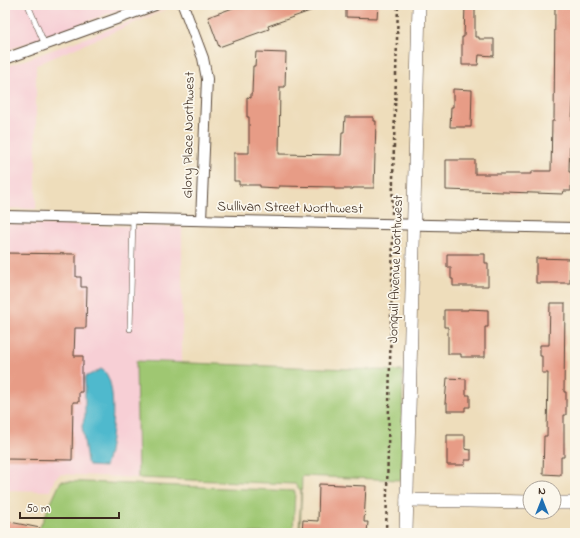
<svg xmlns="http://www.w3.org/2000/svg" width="580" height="538" font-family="'Indie Flower',sans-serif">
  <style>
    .built { fill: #f7cfd5 }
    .green { fill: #9fc772; stroke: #6d7848 }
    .water { fill: #50b9cd; stroke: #467276 }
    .building { fill: #e79c86 }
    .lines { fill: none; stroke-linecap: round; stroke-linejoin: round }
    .service-casing { stroke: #564536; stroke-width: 6 }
    .minor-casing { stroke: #564536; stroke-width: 12 }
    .tertiary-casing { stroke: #564536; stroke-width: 14 }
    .path { stroke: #564536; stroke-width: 2.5; stroke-dasharray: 3 3; stroke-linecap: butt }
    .service { stroke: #fff; stroke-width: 5 }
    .minor { stroke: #fff; stroke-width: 10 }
    .tertiary { stroke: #fff; stroke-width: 13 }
    .labels { text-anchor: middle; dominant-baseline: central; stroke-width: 3.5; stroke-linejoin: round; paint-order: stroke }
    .street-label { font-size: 14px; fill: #3b2a1e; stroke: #fbf7ec }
  </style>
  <rect width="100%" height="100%" fill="#fbf7ec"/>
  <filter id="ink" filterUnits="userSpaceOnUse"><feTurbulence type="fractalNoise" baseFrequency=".025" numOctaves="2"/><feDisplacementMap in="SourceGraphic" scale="8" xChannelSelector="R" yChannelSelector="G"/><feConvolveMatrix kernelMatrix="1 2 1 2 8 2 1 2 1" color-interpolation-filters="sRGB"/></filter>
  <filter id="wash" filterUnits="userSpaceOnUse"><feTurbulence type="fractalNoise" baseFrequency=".012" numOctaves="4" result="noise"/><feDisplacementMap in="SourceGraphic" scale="16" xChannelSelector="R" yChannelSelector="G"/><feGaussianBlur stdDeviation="0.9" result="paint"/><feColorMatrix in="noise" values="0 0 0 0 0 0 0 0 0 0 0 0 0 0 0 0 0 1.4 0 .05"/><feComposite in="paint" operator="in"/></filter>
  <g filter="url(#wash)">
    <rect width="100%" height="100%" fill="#edb"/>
    <g class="built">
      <path d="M 5,5 L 133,5 L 5,51 Z"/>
      <path d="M 176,5 L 36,65 L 36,209 L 5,208 L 5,67 Z"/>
      <path d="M 5,224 L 182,227 L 182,362 L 136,361 L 138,478 L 61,474 L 55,478 L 50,491 L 5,490 Z"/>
    </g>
    <g class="green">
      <path d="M 136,361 L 403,371 L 401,480 L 302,476 L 300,533 L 299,533 L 301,491 L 295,484 L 138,478 Z"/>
      <path d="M 61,481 L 295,491 L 293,533 L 37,533 Z"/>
    </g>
    <path class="water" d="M 101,369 C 120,377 112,450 105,467 L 90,466 L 87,462 L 82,426 L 85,416 L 85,377 L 96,372 Z"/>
    <g id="blocks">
      <g class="building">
        <path d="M 241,5 L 324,5 L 324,6 L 268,26 L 269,29 L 219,47 L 208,17 Z"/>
        <path d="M 346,5 L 378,5 L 377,18 L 346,17 Z"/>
        <path d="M 465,5 L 475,5 L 475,37 L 479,37 L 479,39 L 494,39 L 494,56 L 479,55 L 478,65 L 462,65 L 462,37 L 464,37 Z"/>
        <path d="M 555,5 L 572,5 L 572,37 L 574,37 L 573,87 L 574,87 L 572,121 L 575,121 L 575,136 L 570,136 L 569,172 L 571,172 L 571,191 L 564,191 L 563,194 L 446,190 L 446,160 L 475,160 L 475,174 L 532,174 L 532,171 L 551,171 L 552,121 L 554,121 Z"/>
        <path d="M 256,52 L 286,53 L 285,87 L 280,87 L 279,154 L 341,155 L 342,132 L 344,132 L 345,117 L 373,117 L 373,121 L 376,121 L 374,188 L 353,188 L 353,189 L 334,189 L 334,187 L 279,186 L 279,188 L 260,187 L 260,185 L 239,185 L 239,181 L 234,181 L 234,153 L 249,153 L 249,117 L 247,117 L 247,97 L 251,98 L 251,93 L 252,93 L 253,66 L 255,66 Z"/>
        <path d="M 453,89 L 472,90 L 471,127 L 450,127 L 451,107 L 453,107 Z"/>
        <path d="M 5,253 L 76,254 L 76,277 L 81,277 L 81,287 L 87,287 L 86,328 L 75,328 L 74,356 L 83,356 L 83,366 L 82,366 L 82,392 L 79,392 L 79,402 L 73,402 L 72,460 L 5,459 Z"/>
        <path d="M 447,254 L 485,254 L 485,263 L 488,263 L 488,286 L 453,286 L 453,279 L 451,279 L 451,267 L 447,267 Z"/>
        <path d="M 536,258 L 570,259 L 570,283 L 536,283 Z"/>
        <path d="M 550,303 L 565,303 L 564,392 L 566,392 L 566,415 L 564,415 L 564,457 L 561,457 L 561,475 L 543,474 L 544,436 L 547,436 L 548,373 L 542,373 L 542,356 L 540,356 L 540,345 L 549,345 Z"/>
        <path d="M 468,309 L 488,310 L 488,327 L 485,327 L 485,357 L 461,357 L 461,354 L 448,354 L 448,327 L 444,327 L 444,310 L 468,310 Z"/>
        <path d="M 447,378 L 466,379 L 466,395 L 470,395 L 470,407 L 465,407 L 465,411 L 447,411 L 447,403 L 445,403 Z"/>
        <path d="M 447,435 L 465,435 L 465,449 L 471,450 L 471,460 L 465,460 L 465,465 L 447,465 Z"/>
        <path d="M 319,484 L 366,486 L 364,522 L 368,522 L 367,533 L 302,533 L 303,520 L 318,521 Z"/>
        <path d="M 5,521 L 40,528 L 40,533 L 5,533 Z"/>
      </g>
    </g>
  </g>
  <g filter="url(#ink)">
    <use href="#blocks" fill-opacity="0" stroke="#564536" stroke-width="1"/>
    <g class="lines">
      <g class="service-casing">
        <g id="service">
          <path d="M 28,5 L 45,45"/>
          <path d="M 130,329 L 133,219"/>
        </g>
      </g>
      <g class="minor-casing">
        <g id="minor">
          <path d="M 183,5 L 203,58 L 207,79 L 201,220"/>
          <path d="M 5,59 L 155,5"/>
          <path d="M 5,216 L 575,228"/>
        </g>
      </g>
      <g class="tertiary-casing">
        <g id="tertiary">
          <path d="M 407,500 L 530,502"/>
          <path d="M 554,503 L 575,503"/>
          <path d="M 406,533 L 419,5"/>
        </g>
      </g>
      <g class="path">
        <path d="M 392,214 L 398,5"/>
        <path d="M 386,533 L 393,235"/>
      </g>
      <use href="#service" class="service"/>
      <use href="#minor" class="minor"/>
      <use href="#tertiary" class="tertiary"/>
    </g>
  </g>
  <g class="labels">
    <g class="street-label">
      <text transform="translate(189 135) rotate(-89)">Glory Place Northwest</text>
      <text transform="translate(290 208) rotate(1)">Sullivan Street Northwest</text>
      <text transform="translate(396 269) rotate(-88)">Jonquil Avenue Northwest</text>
    </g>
  </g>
  <rect width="580" height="538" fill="none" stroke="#fbf7ec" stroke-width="20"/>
  <g transform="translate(542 500)"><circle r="19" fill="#fbf7ec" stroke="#aea59a"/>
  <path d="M0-3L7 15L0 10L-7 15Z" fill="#1f6fb2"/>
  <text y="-6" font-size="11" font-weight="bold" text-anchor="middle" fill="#3b2a1e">N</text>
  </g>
  <path d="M20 512v6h99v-6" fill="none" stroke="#3b2a1e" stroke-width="2"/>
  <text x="26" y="512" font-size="12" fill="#3b2a1e" stroke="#fbf7ec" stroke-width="3" paint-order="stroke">50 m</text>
</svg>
